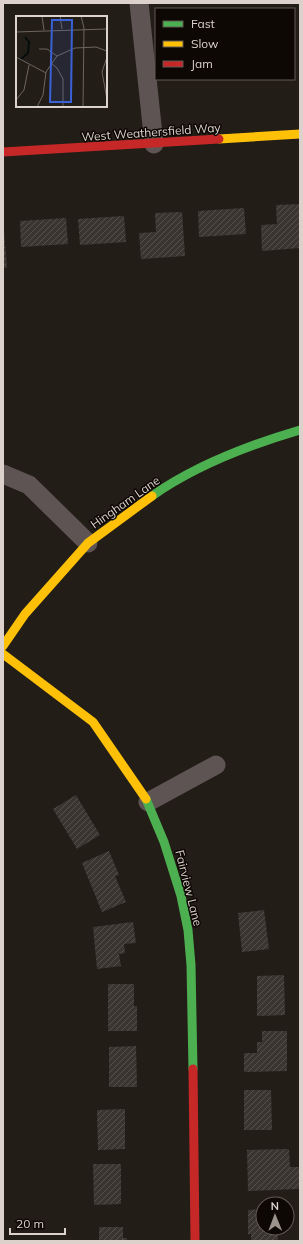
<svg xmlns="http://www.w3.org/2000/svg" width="303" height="1244" font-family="Mulish,sans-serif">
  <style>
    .building { fill: url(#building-hatch) }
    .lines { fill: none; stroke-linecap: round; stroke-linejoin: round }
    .street { stroke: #5e5454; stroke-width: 19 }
    .fast { stroke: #4caf50; stroke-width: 9 }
    .slow { stroke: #ffc107; stroke-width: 9 }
    .jam { stroke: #c62828; stroke-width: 9 }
    .labels { text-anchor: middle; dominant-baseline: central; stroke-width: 3; stroke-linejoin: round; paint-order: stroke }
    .street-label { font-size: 12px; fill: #dcd2cb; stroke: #0d0804 }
    .inset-river { fill: none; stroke: #060e0d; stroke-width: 2 }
    .inset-road { fill: none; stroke: #6d655f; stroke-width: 1 }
    .view { fill: #3a62d6; fill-opacity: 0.15; stroke: #3a62d6; stroke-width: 2 }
    .inset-edge { fill: none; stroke: #dcd2cb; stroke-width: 2 }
  </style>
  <defs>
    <pattern id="building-hatch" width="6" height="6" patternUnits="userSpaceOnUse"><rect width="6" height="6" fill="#3a3530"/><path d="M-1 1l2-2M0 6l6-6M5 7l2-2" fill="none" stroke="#56514d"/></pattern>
  </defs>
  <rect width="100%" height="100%" fill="#231d17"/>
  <g class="building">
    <path d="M 300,204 L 300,248 L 262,251 L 261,225 L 277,224 L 276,205 Z"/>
    <path d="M 244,208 L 246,234 L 199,237 L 198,211 Z"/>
    <path d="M 182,212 L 185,256 L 141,259 L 139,233 L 156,232 L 155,213 Z"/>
    <path d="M 124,216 L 126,242 L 80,245 L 78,219 Z"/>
    <path d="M 66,218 L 68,244 L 21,247 L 20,221 Z"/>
    <path d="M 3,231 L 4,231 L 7,268 L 3,268 Z"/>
    <path d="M 76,795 L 100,835 L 77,849 L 53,809 Z"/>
    <path d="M 109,851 L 119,875 L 115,876 L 126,902 L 102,912 L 82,863 Z"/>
    <path d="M 264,910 L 269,949 L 242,952 L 238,913 Z"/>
    <path d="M 133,922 L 136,943 L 124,944 L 125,953 L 119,954 L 121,966 L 97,969 L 93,927 Z"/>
    <path d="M 284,975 L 285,1015 L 257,1016 L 257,976 Z"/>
    <path d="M 108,984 L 134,984 L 134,1006 L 137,1006 L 137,1031 L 108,1031 Z"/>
    <path d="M 262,1031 L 287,1031 L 287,1071 L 244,1072 L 244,1053 L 257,1053 L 257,1042 L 262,1042 Z"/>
    <path d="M 136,1046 L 137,1087 L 109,1087 L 109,1047 Z"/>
    <path d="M 244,1090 L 271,1090 L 272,1130 L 244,1130 Z"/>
    <path d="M 125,1109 L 125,1149 L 98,1150 L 97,1110 Z"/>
    <path d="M 289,1149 L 290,1167 L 299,1167 L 299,1189 L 248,1191 L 247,1150 Z"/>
    <path d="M 93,1164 L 121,1164 L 121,1204 L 94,1205 Z"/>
    <path d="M 263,1209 L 263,1228 L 278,1228 L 278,1241 L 251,1241 L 251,1234 L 248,1234 L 248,1210 Z"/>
    <path d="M 99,1227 L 123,1227 L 123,1238 L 127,1238 L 127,1241 L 99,1241 Z"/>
  </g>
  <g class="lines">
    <g class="street">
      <path d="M 139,3 L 154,144"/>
      <path d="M 3,474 L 29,485 L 88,543"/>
      <path d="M 148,802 L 216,765"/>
    </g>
    <g class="fast">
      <path d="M 152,496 C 196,465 249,445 300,430"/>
      <path d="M 146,799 L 164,842 L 181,896 L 188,930 L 191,965 L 193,1069"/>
    </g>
    <g class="slow">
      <path d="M 219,139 L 300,134"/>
      <path d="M 3,646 L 25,614 L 88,543 L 152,496"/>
      <path d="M 3,654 L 93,722 L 146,799"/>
    </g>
    <g class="jam">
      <path d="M 3,152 L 219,139"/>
      <path d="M 193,1069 L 195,1241"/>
    </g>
  </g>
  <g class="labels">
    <g class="street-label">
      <text transform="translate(151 132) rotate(-4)">West Weathersfield Way</text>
      <text transform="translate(125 502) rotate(-35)">Hingham Lane</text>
      <text transform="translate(189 888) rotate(76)">Fairview Lane</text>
    </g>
  </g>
  <g transform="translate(16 16)">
    <rect width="91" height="91" fill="#231d17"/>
    <path class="inset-river" d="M 5,43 L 12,37 L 13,26 L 9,21"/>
    <path class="inset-road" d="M 26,0 L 28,14M 44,0 L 46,13M 65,0 L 68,12 L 67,91M 0,16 L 91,13M 23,33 L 31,33 L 41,40M 0,41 L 30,57M 91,41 L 86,56 L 91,83M 35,47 L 41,52 L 47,63 L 47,91M 0,84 L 8,74 L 13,49M 21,91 L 27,79 L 30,56 L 41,40 L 59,32 L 80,31 L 91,35"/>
    <path class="view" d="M 36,4 L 56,4 L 55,86 L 34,86 Z"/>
    <rect width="91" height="91" class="inset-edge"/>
  </g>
  <rect width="303" height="1244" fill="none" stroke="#dcd2cb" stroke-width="8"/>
  <rect x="155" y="8" width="140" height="72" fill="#0d0804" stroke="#605954"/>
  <rect x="163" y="21" width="20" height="6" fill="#4caf50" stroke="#605954"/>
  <text x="191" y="28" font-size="12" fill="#dcd2cb">Fast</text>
  <rect x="163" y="41" width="20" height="6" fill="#ffc107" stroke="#605954"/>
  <text x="191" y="48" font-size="12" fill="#dcd2cb">Slow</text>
  <rect x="163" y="61" width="20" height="6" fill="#c62828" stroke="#605954"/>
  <text x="191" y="68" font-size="12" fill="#dcd2cb">Jam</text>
  <g transform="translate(275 1216) rotate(359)"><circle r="19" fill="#0d0804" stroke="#605954"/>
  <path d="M0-3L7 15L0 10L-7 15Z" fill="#9b938c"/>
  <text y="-6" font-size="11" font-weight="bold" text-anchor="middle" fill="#dcd2cb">N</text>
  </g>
  <path d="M10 1228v6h55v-6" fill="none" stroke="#dcd2cb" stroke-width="2"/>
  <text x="16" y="1228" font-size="12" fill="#dcd2cb" stroke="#0d0804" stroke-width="3" paint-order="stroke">20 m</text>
</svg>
